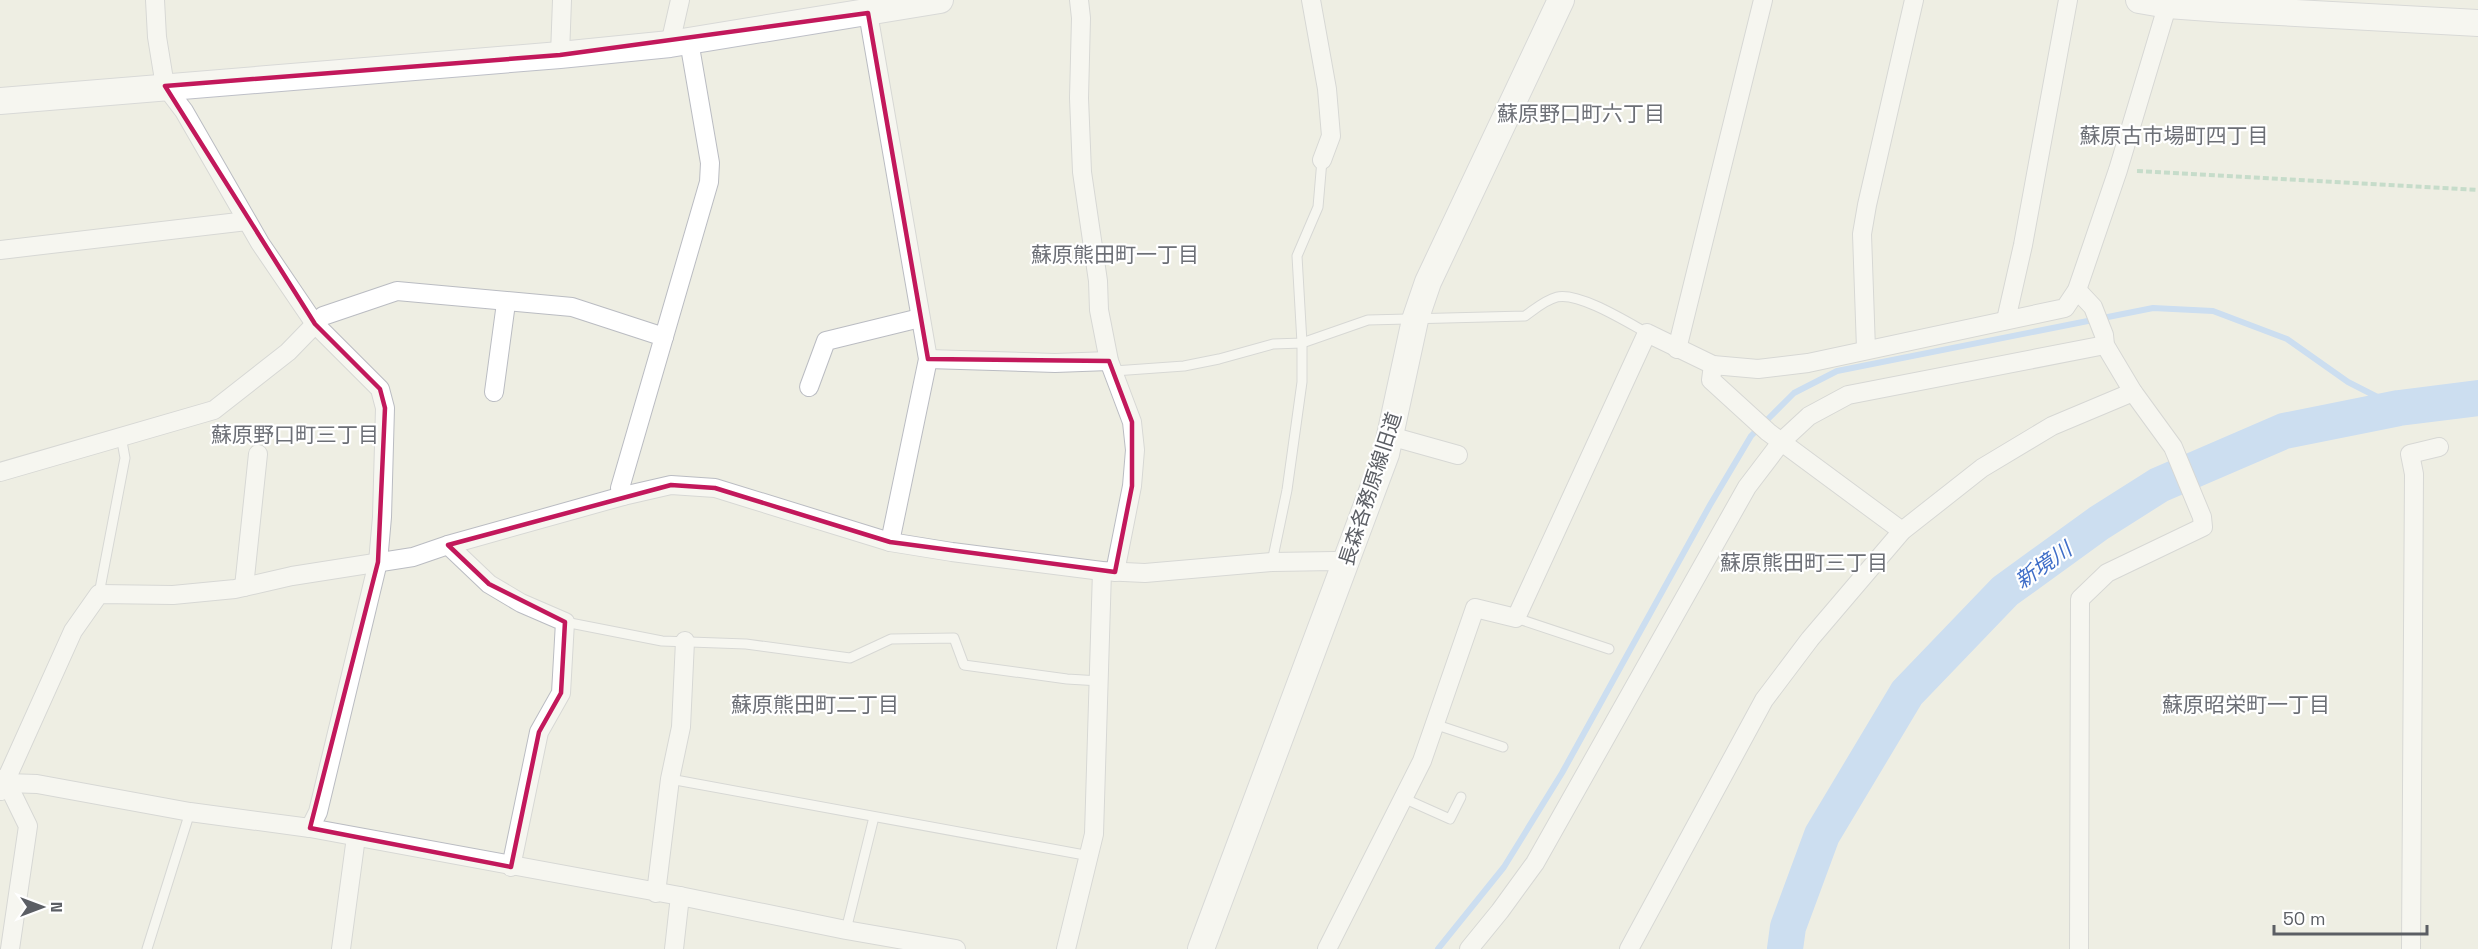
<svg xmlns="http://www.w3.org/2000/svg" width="2478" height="949" font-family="'Space Grotesk','Noto Sans JP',sans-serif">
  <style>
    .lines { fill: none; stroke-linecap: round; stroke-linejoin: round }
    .stream { stroke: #a2c9ff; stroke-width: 6 }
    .river { stroke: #a2c9ff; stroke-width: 36 }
    .lane-casing { stroke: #babcc2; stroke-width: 11 }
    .street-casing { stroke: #babcc2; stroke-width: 20 }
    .secondary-casing { stroke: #bdbfc7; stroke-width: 28 }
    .path { stroke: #96c6ab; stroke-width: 4; stroke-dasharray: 6 3; stroke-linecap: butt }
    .lane { stroke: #fff; stroke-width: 9 }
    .street { stroke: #fff; stroke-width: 18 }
    .secondary { stroke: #fff; stroke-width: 26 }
    .marked { fill: none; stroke: #c2185b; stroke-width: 4.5; stroke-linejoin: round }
    .labels { text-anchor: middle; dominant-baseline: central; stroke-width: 4.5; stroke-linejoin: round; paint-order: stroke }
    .street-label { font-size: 20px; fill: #5b5e64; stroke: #fff }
    .neighbourhood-label { font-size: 21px; fill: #6c6f76; stroke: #fff }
    .water-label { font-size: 21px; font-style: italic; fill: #3f6ec8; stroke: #fff }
  </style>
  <rect width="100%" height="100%" fill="#eeeee3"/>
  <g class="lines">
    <path class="stream" d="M 1438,949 L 1504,867 L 1562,773 L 1710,505 L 1751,436 L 1794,393 L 1837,371 L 2153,308 L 2213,311 L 2287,339 L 2348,382 L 2399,408"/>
    <path class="river" d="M 1785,949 L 1788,927 L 1822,835 L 1907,693 L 2005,591 L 2099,523 L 2159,485 L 2284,431 L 2399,408 L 2478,398"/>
    <g class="lane-casing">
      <g id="lane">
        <path d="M 1114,371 L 1184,366 L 1219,359 L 1273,344 L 1302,343 L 1368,320 L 1525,316 C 1535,309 1545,300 1557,297 C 1579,292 1627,322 1647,333"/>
        <path d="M 1272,562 L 1287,490 L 1302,382 L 1302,343 L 1297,256 L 1318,207 L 1322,160"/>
        <path d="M 99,594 L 125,458 L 121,436"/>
        <path d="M 1516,618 L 1609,649"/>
        <path d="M 565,622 L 662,641 L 746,644 L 850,658 L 891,639 L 954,638 L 964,665 L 1067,679 L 1100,681"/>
        <path d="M 1434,724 L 1503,747"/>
        <path d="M 670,779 L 1090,856"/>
        <path d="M 1403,798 L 1450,819 L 1461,797"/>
        <path d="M 846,930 L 874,817"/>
        <path d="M 147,949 L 190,812"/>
      </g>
    </g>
    <g class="street-casing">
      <g id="street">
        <path d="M 155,0 L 157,37 L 165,86 L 184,111 L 260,243 L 315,324 L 380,389 L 385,408 L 382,517 L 378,562 L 318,812 L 310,828"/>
        <path d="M 1079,0 L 1081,18 L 1079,98 L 1082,172 L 1098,281 L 1099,310 L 1109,361 L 1132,422 L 1135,450 L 1132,486 L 1115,572"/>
        <path d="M 1311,0 L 1327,89 L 1331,136 L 1322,160"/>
        <path d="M 868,13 L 928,359 L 890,542"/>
        <path d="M 670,44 L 680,0"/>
        <path d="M 560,55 L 562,0"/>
        <path d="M 0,250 L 247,221"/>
        <path d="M 2077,290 L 2093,307 L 2104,335 L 2105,345 L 2133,392 L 2173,447 L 2202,517 L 2203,527 L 2107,573 L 2080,599 L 2079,949"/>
        <path d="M 2006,320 L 2023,245 L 2068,0"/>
        <path d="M 1677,349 L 1763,0"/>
        <path d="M 1866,349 L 1862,234 L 1867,205 L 1914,0"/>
        <path d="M 928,359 L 1055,363 L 1109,361"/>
        <path d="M 1713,365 L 1711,380 L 1768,432 L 1902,531"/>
        <path d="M 809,387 L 826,341 L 920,318"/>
        <path d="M 494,392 L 506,303"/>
        <path d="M 1390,436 L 1458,455"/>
        <path d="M 0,472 L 214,410 L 288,352 L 323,316 L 397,291 L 572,307 L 664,337"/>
        <path d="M 623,496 L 620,488 L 709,182 L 710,163 L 689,41"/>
        <path d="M 448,545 L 489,584 L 521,603 L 565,622 L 561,693 L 539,732 L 511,867"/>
        <path d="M 244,587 L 258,454"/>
        <path d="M 7,783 L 37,784 L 190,812 L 310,828 L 680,896 L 846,930 L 956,949"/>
        <path d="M 7,783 L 28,826 L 10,949"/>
        <path d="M 1,791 L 73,631 L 99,594 L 173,595 L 235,589 L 292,576 L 413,557 L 448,545 L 623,496 L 671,485 L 715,488 L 890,542 L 952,552 L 1102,571 L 1145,573 L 1272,562 L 1335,561 L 1346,566"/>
        <path d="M 656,893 L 670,779 L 681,727 L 685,641"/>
        <path d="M 341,949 L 356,837"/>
        <path d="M 674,949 L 680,896"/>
        <path d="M 1066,949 L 1094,834 L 1102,571"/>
        <path d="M 1327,949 L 1422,761 L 1475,608 L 1516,618 L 1647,333 L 1713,365 L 1758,369 L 1808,363 L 2065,308 L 2077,290 L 2118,170 L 2169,0"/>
        <path d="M 1469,949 L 1500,911 L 1535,863 L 1747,487 L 1782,441 L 1809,416 L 1848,395 L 2105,345"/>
        <path d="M 1629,949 L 1764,700 L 1810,639 L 1902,531 L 1982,468 L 2052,426 L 2133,392"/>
        <path d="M 2411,949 L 2414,474 L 2410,454 L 2439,447"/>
      </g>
    </g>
    <g class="secondary-casing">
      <g id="secondary">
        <path d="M 2139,0 L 2168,5 L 2223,9 L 2478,23"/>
        <path d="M 0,101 L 560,55 L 670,44 L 940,0"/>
        <path d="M 0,783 L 7,783"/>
        <path d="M 1201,949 L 1386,454 L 1415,320 L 1428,282 L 1561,0"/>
      </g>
    </g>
    <path class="path" d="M 2137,171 L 2478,190"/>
    <use href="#lane" class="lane"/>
    <use href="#street" class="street"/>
    <use href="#secondary" class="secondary"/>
  </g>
  <path d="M0 0H2478V949H0ZM 868,13 L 928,359 L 1109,361 L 1132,422 L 1132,486 L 1115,572 L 890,542 L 715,488 L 671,485 L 448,545 L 489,584 L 565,622 L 561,693 L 539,732 L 511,867 L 310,828 L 378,562 L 385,408 L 380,389 L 315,324 L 165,86 L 560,55 Z" fill="#eeeee3" fill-opacity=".55" fill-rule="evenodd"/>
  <path class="marked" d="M 868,13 L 928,359 L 1109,361 L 1132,422 L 1132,486 L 1115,572 L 890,542 L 715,488 L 671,485 L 448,545 L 489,584 L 565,622 L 561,693 L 539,732 L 511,867 L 310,828 L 378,562 L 385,408 L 380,389 L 315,324 L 165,86 L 560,55 Z"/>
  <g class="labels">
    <g class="street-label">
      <text transform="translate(1370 489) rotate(-72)">長森各務原線旧道</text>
    </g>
    <g class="neighbourhood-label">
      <text x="1581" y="113">蘇原野口町六丁目</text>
      <text x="2174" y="135">蘇原古市場町四丁目</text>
      <text x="1115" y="254">蘇原熊田町一丁目</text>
      <text x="295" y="434">蘇原野口町三丁目</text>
      <text x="1804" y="562">蘇原熊田町三丁目</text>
      <text x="815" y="704">蘇原熊田町二丁目</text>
      <text x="2246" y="704">蘇原昭栄町一丁目</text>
    </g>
    <g class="water-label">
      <text transform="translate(2043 565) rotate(-35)">新境川</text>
    </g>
  </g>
  <g transform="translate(42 907) rotate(90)" stroke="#ffffff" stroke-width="4.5" paint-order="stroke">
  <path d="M0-4.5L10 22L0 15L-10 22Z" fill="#5b5e64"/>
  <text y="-9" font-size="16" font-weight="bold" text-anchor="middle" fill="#5b5e64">N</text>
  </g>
  <path d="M2274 925v9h153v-9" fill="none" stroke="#5b5e64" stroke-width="3"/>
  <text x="2283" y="925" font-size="18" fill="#5b5e64" stroke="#ffffff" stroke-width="4.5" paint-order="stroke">50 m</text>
</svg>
